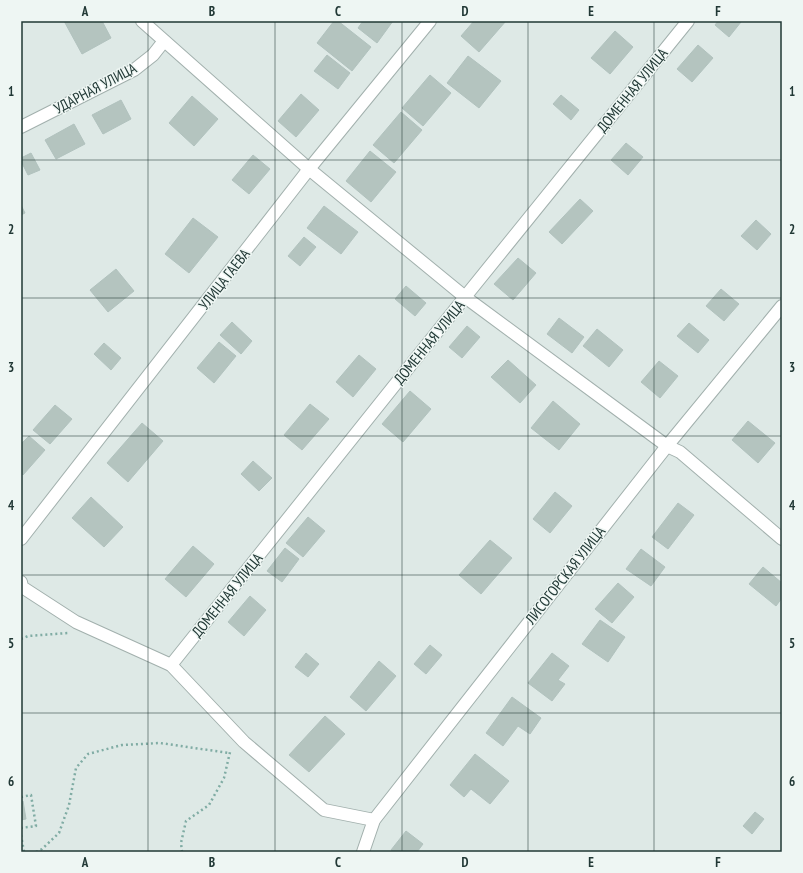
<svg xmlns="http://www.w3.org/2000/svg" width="803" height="873" font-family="'PT Sans Narrow',sans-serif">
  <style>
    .building { fill: #b4c4bf; stroke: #b1c2be }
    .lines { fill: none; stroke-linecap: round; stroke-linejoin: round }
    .minor-casing { stroke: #a2b0ad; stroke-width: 14 }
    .path { stroke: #80aca4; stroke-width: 2.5; stroke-dasharray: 2 3; stroke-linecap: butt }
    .minor { stroke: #fff; stroke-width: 12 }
    .grid { fill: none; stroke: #213835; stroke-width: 1; stroke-opacity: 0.55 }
    .labels { text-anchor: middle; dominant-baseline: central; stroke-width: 3; stroke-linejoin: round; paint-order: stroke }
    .street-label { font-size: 15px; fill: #213835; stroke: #eef6f3 }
    .neatline { fill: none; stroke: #213835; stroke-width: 1.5 }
    .grid-label { font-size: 13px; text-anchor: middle; font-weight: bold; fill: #213835 }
  </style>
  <rect width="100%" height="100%" fill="#dee9e6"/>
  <g class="building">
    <path d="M 64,21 L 102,21 L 111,38 L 82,54 Z"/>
    <path d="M 334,21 L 338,21 L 371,47 L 352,71 L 317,43 Z"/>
    <path d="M 363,21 L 393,21 L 377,43 L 358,28 Z"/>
    <path d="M 474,21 L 506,21 L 479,52 L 461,36 Z"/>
    <path d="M 718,21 L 740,21 L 741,22 L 729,37 L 715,25 Z"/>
    <path d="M 615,31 L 633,47 L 610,74 L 591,58 Z"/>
    <path d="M 698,45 L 713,58 L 692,82 L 677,69 Z"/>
    <path d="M 327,55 L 350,73 L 338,89 L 314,71 Z"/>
    <path d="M 468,56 L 501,81 L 479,108 L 447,83 Z"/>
    <path d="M 430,75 L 451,93 L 423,126 L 402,108 Z"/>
    <path d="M 301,94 L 319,110 L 296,137 L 278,121 Z"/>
    <path d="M 561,95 L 579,110 L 571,120 L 553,104 Z"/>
    <path d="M 192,96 L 218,119 L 194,146 L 169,123 Z"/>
    <path d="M 121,100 L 131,119 L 103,134 L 92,115 Z"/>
    <path d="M 401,112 L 422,130 L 394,163 L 373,145 Z"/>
    <path d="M 74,124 L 85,144 L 56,159 L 45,140 Z"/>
    <path d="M 626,143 L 643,157 L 628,175 L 611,160 Z"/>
    <path d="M 370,151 L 396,172 L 371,202 L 346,181 Z"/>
    <path d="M 31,153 L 40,170 L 28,175 L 21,161 L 21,158 Z"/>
    <path d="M 253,155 L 270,169 L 249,194 L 232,180 Z"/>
    <path d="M 580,199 L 593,211 L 562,244 L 549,232 Z"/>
    <path d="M 21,205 L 25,213 L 21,215 Z"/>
    <path d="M 324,206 L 358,232 L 341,254 L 307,228 Z"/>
    <path d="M 193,218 L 218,237 L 189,273 L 165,254 Z"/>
    <path d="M 756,220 L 771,234 L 757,250 L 741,236 Z"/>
    <path d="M 304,237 L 316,247 L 300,266 L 288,256 Z"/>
    <path d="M 518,258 L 536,273 L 513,300 L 494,284 Z"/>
    <path d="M 116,269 L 134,291 L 108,312 L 90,290 Z"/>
    <path d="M 406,286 L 426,303 L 415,316 L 395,299 Z"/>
    <path d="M 721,289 L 739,304 L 724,321 L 706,306 Z"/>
    <path d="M 559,318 L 584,337 L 572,353 L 547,334 Z"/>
    <path d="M 232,322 L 252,341 L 241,354 L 220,335 Z"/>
    <path d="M 689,323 L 709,340 L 698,353 L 677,336 Z"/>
    <path d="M 467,326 L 480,337 L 462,358 L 449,347 Z"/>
    <path d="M 597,329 L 623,350 L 609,367 L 583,346 Z"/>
    <path d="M 219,342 L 236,356 L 214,383 L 197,368 Z"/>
    <path d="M 104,343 L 121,358 L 111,370 L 94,354 Z"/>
    <path d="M 359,355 L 376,369 L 353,397 L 336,382 Z"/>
    <path d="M 508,360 L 536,385 L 520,403 L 491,377 Z"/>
    <path d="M 659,361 L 678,376 L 660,398 L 641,382 Z"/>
    <path d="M 410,391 L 431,409 L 403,442 L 382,424 Z"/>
    <path d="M 553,401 L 580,424 L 559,450 L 531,428 Z"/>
    <path d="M 310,404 L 329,419 L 302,450 L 284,435 Z"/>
    <path d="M 55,405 L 72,419 L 50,444 L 33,430 Z"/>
    <path d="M 748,421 L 775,443 L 758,463 L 732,440 Z"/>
    <path d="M 142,423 L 163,441 L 128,482 L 107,463 Z"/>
    <path d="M 29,436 L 45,450 L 23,475 L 21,473 L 21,444 Z"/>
    <path d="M 253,461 L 272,478 L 259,491 L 241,474 Z"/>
    <path d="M 555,492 L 572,506 L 550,533 L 533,519 Z"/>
    <path d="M 91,497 L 123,527 L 104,547 L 72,518 Z"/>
    <path d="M 678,503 L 694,515 L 668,549 L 652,537 Z"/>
    <path d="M 308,517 L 325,531 L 303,557 L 286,543 Z"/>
    <path d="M 490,540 L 512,558 L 481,594 L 459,575 Z"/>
    <path d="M 193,546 L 214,564 L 186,597 L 165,579 Z"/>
    <path d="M 285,548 L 299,559 L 282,582 L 267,571 Z"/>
    <path d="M 641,549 L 665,567 L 651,586 L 626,569 Z"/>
    <path d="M 763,567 L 782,583 L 782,598 L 776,606 L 749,584 Z"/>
    <path d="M 618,583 L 634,597 L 612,623 L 595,609 Z"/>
    <path d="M 250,596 L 266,610 L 244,636 L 228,622 Z"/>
    <path d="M 600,620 L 625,637 L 608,662 L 582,644 Z"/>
    <path d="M 430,645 L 442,655 L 426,674 L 414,664 Z"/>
    <path d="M 306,653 L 319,664 L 308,677 L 295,667 Z"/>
    <path d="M 552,653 L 569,666 L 558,680 L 565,684 L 552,701 L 528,683 Z"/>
    <path d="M 379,661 L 396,676 L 366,711 L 350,697 Z"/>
    <path d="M 512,697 L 541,718 L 530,734 L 518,726 L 503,746 L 486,733 Z"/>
    <path d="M 325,716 L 345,734 L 309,772 L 289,755 Z"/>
    <path d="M 475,754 L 509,781 L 490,804 L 471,789 L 464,797 L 450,785 Z"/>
    <path d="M 23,801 L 26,819 L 21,820 L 21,802 Z"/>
    <path d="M 755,812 L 764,819 L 752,834 L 743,826 Z"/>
    <path d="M 406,831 L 423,844 L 417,852 L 394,852 L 391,850 Z"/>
  </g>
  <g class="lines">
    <g class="minor-casing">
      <g id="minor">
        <path d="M 142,21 L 309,169 L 465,297 L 667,446 L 680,452 L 782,539"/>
        <path d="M 21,127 L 134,70 L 153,55 L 164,41"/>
        <path d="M 21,539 L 309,169 L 430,21"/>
        <path d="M 21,582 L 22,587 L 76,622 L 171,665 L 244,742 L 324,810 L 374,820"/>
        <path d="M 171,665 L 465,297 L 688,21"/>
        <path d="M 363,852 L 374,820 L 667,446 L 782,306"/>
      </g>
    </g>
    <g class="path">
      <path d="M 21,639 L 28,636 L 68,633"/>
      <path d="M 21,797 L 31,795 L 36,826 L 21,828"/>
      <path d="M 21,835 L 24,852"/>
      <path d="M 36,852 L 42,849 L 59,833 L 69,805 L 76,768 L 88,754 L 122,745 L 160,743 L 229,753"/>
      <path d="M 182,852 L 181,843 L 186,821 L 209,805 L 224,778 L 230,752"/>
    </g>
    <use href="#minor" class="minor"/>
  </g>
  <path class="grid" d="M 148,21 L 148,852M 275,21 L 275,852M 402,21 L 402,852M 528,21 L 528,852M 654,21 L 654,852M 21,160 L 782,160M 21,298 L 782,298M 21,436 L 782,436M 21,575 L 782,575M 21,713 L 782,713"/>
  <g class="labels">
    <g class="street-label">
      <text transform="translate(95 88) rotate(-28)">УДАРНАЯ УЛИЦА</text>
      <text transform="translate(632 90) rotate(-51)">ДОМЕННАЯ УЛИЦА</text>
      <text transform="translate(224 279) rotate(-52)">УЛИЦА ГАЕВА</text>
      <text transform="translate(429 342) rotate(-51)">ДОМЕННАЯ УЛИЦА</text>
      <text transform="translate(565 575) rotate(-52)">ЛИСОГОРСКАЯ УЛИЦА</text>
      <text transform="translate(227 595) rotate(-51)">ДОМЕННАЯ УЛИЦА</text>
    </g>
  </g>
  <rect width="803" height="873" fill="none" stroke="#eef6f3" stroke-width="44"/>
  <rect x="22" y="22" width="759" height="829" class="neatline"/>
  <g class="grid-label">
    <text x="85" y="16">A</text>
    <text x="212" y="16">B</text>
    <text x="338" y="16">C</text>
    <text x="465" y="16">D</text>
    <text x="591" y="16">E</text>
    <text x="718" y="16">F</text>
    <text x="11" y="96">1</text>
    <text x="792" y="96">1</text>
    <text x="11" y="234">2</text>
    <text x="792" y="234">2</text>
    <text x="11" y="372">3</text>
    <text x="792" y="372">3</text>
    <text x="11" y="510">4</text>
    <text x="792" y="510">4</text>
    <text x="11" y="648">5</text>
    <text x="792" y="648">5</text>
    <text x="11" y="786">6</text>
    <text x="792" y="786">6</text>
    <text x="85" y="867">A</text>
    <text x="212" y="867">B</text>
    <text x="338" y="867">C</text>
    <text x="465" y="867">D</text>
    <text x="591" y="867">E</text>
    <text x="718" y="867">F</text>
  </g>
</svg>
